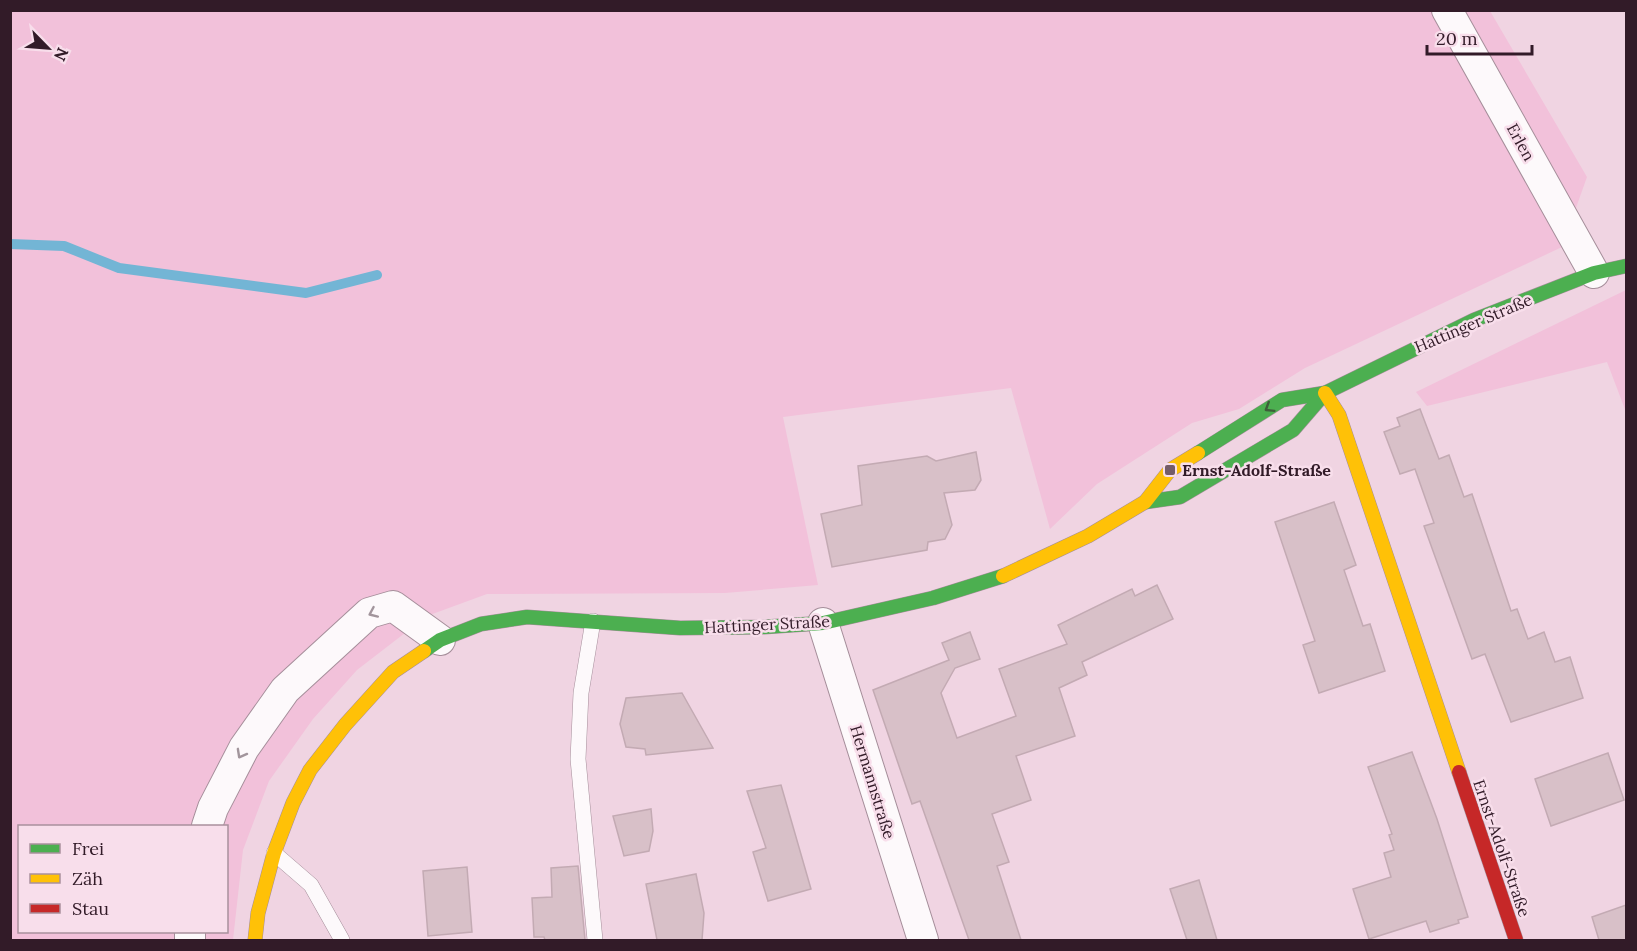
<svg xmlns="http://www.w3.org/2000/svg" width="1637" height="951" font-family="Lora,serif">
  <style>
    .green { fill: #f2c1da; fill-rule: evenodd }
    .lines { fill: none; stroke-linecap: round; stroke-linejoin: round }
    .stream { stroke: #73b5d5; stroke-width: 10 }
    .building { fill: #d8c0c8; stroke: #c3aab3; stroke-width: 1.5 }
    .lane-casing { stroke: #a58e9a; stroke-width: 16 }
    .street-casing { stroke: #a58e9a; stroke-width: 32 }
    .fast-casing { stroke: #a58e9a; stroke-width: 15 }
    .slow-casing { stroke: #a58e9a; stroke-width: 15 }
    .jam-casing { stroke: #a58e9a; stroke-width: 15 }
    .lane { stroke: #fdf9fb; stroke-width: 15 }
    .street { stroke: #fdf9fb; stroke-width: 30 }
    .fast { stroke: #4caf50; stroke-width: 14 }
    .slow { stroke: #ffc107; stroke-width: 14 }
    .jam { stroke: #c62828; stroke-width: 14 }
    .oneway { stroke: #3e5e3a }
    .oneway2 { stroke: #a2959c }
    .poi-dot { fill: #745c69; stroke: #f8deeb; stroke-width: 2 }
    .labels { text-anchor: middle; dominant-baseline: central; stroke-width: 5; stroke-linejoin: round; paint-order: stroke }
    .street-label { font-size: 16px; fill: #321b28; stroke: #f8deeb }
    .poi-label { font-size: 16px; font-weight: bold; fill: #321b28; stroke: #f8deeb; text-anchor: start }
  </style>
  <rect width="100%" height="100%" fill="#f0d4e2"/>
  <g class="green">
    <path d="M 10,11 L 1490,11 L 1587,177 L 1562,247 L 1305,368 L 1239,409 L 1192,423 L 1097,484 L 1050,529 L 1011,388 L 783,417 L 818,585 L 725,593 L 487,594 L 427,616 L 357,670 L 313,719 L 269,781 L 243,850 L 233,940 L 11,940 ZM 20,826 L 226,826 L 226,932 L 20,932 Z"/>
    <path d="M 1626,290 L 1626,412 L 1607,362 L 1427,406 L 1416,392 Z"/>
  </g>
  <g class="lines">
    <path class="stream" d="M 10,244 L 64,246 L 119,268 L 306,293 L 377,275"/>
  </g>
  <g class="building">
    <path d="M 1420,409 L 1439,459 L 1449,455 L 1464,497 L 1472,494 L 1511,611 L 1517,609 L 1528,639 L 1544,632 L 1555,662 L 1570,657 L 1583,698 L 1511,722 L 1485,654 L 1472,659 L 1424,526 L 1434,523 L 1415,469 L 1400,474 L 1384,432 L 1400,426 L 1397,418 Z"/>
    <path d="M 976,452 L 981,480 L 975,490 L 944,493 L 952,525 L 945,539 L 928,542 L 927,550 L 832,567 L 821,514 L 862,505 L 858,466 L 927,456 L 936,461 Z"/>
    <path d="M 1334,502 L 1356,565 L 1344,570 L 1363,626 L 1370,624 L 1385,671 L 1319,693 L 1303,645 L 1315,641 L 1275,522 Z"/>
    <path d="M 1157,585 L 1173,619 L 1082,662 L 1087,675 L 1059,688 L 1075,736 L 1016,756 L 1031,800 L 992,814 L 1009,862 L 997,866 L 1021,940 L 969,940 L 920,801 L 912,804 L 873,690 L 949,660 L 942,643 L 970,632 L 980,659 L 955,668 L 941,693 L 957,738 L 1016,716 L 999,669 L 1067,644 L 1058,625 L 1132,589 L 1135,596 Z"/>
    <path d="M 682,693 L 713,748 L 646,755 L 645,749 L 626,747 L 620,724 L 626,698 Z"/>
    <path d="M 1412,752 L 1437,819 L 1468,917 L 1458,920 L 1459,923 L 1430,932 L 1426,921 L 1369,939 L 1353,889 L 1391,877 L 1384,853 L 1394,850 L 1389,835 L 1392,834 L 1368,767 Z"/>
    <path d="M 1608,753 L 1624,800 L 1551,826 L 1535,779 Z"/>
    <path d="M 781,785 L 811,889 L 768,901 L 753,852 L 766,848 L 747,791 Z"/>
    <path d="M 651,809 L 653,831 L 649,851 L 624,856 L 613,816 Z"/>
    <path d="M 578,866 L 585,940 L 545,940 L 544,937 L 534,937 L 532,898 L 552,897 L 551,868 Z"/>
    <path d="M 467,867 L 472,932 L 428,936 L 423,871 Z"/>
    <path d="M 696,874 L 704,913 L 702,940 L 657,940 L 646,884 Z"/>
    <path d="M 1199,880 L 1217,940 L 1187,940 L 1170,889 Z"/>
    <path d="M 1626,905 L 1626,940 L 1599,940 L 1592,917 Z"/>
  </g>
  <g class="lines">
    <g class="lane-casing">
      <g id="lane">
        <path d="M 593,621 L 581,693 L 578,759 L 595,940"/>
        <path d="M 274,853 L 311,885 L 342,940"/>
      </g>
    </g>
    <g class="street-casing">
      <g id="street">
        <path d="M 1447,10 L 1594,273"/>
        <path d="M 823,623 L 923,940"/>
        <path d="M 207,826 L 213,808 L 244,748 L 285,690 L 369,613 L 393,606 L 440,640"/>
        <path d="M 190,932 L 190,940"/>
      </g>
    </g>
    <g class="fast-casing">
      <g id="fast">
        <path d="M 1198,453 L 1282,400 L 1325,393 L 1474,320 L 1594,273 L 1626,266"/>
        <path d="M 1145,502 L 1180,497 L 1293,430 L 1325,393"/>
        <path d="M 424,651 L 440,640 L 481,624 L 527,617 L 680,628 L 764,627 L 823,623 L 933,598 L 1003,576"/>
      </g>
    </g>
    <g class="slow-casing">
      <g id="slow">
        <path d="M 1325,393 L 1339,415 L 1459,772"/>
        <path d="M 1003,576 L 1088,536 L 1145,502 L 1170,470 L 1198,453"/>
        <path d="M 255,940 L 258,913 L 274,853 L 293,803 L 310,770 L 345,725 L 393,672 L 424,651"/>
      </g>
    </g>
    <g class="jam-casing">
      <path id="jam" d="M 1459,772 L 1516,940"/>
    </g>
    <use href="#lane" class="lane"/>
    <use href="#street" class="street"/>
    <use href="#fast" class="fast"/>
    <use href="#slow" class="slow"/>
    <use href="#jam" class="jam"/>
  </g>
  <defs><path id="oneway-chevron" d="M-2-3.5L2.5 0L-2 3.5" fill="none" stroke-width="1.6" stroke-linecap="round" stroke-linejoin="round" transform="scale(1.5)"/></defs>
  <use class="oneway" href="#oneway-chevron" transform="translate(1269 408) rotate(148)"/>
  <g class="oneway2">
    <use href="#oneway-chevron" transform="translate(373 613) rotate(156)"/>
    <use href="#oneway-chevron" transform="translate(241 754) rotate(119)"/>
  </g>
  <rect class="poi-dot" x="1164" y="464" width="12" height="12" rx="3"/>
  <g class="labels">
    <g class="street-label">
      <text transform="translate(1521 142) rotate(61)">Erlen</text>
      <text transform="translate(1473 323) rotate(-23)">Hattinger Straße</text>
      <text transform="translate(767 624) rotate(-3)">Hattinger Straße</text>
      <text transform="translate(873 782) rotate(73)">Hermannstraße</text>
      <text transform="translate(1502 848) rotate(71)">Ernst-Adolf-Straße</text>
    </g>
    <g class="poi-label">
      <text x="1182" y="470">Ernst-Adolf-Straße</text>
    </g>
  </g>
  <rect width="1637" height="951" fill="none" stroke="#321b28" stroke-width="24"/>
  <rect x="18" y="825" width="210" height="108" fill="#f8deeb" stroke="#a9909d" stroke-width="1.5"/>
  <rect x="30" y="844" width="30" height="9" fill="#4caf50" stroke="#a9909d" stroke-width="1.5"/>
  <text x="72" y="855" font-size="18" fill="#321b28">Frei</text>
  <rect x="30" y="874" width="30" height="9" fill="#ffc107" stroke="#a9909d" stroke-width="1.5"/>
  <text x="72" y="885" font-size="18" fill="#321b28">Zäh</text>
  <rect x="30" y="904" width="30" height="9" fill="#c62828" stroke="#a9909d" stroke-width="1.5"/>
  <text x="72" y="915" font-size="18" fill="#321b28">Stau</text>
  <g transform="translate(48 48) rotate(115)" stroke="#f8deeb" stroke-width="4.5" paint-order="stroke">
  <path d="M0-4.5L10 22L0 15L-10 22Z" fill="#321b28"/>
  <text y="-9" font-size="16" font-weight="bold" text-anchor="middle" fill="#321b28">N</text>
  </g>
  <path d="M1427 45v9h105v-9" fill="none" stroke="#321b28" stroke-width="3"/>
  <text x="1436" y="45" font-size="18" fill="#321b28" stroke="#f8deeb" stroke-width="4.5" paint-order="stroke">20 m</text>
</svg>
